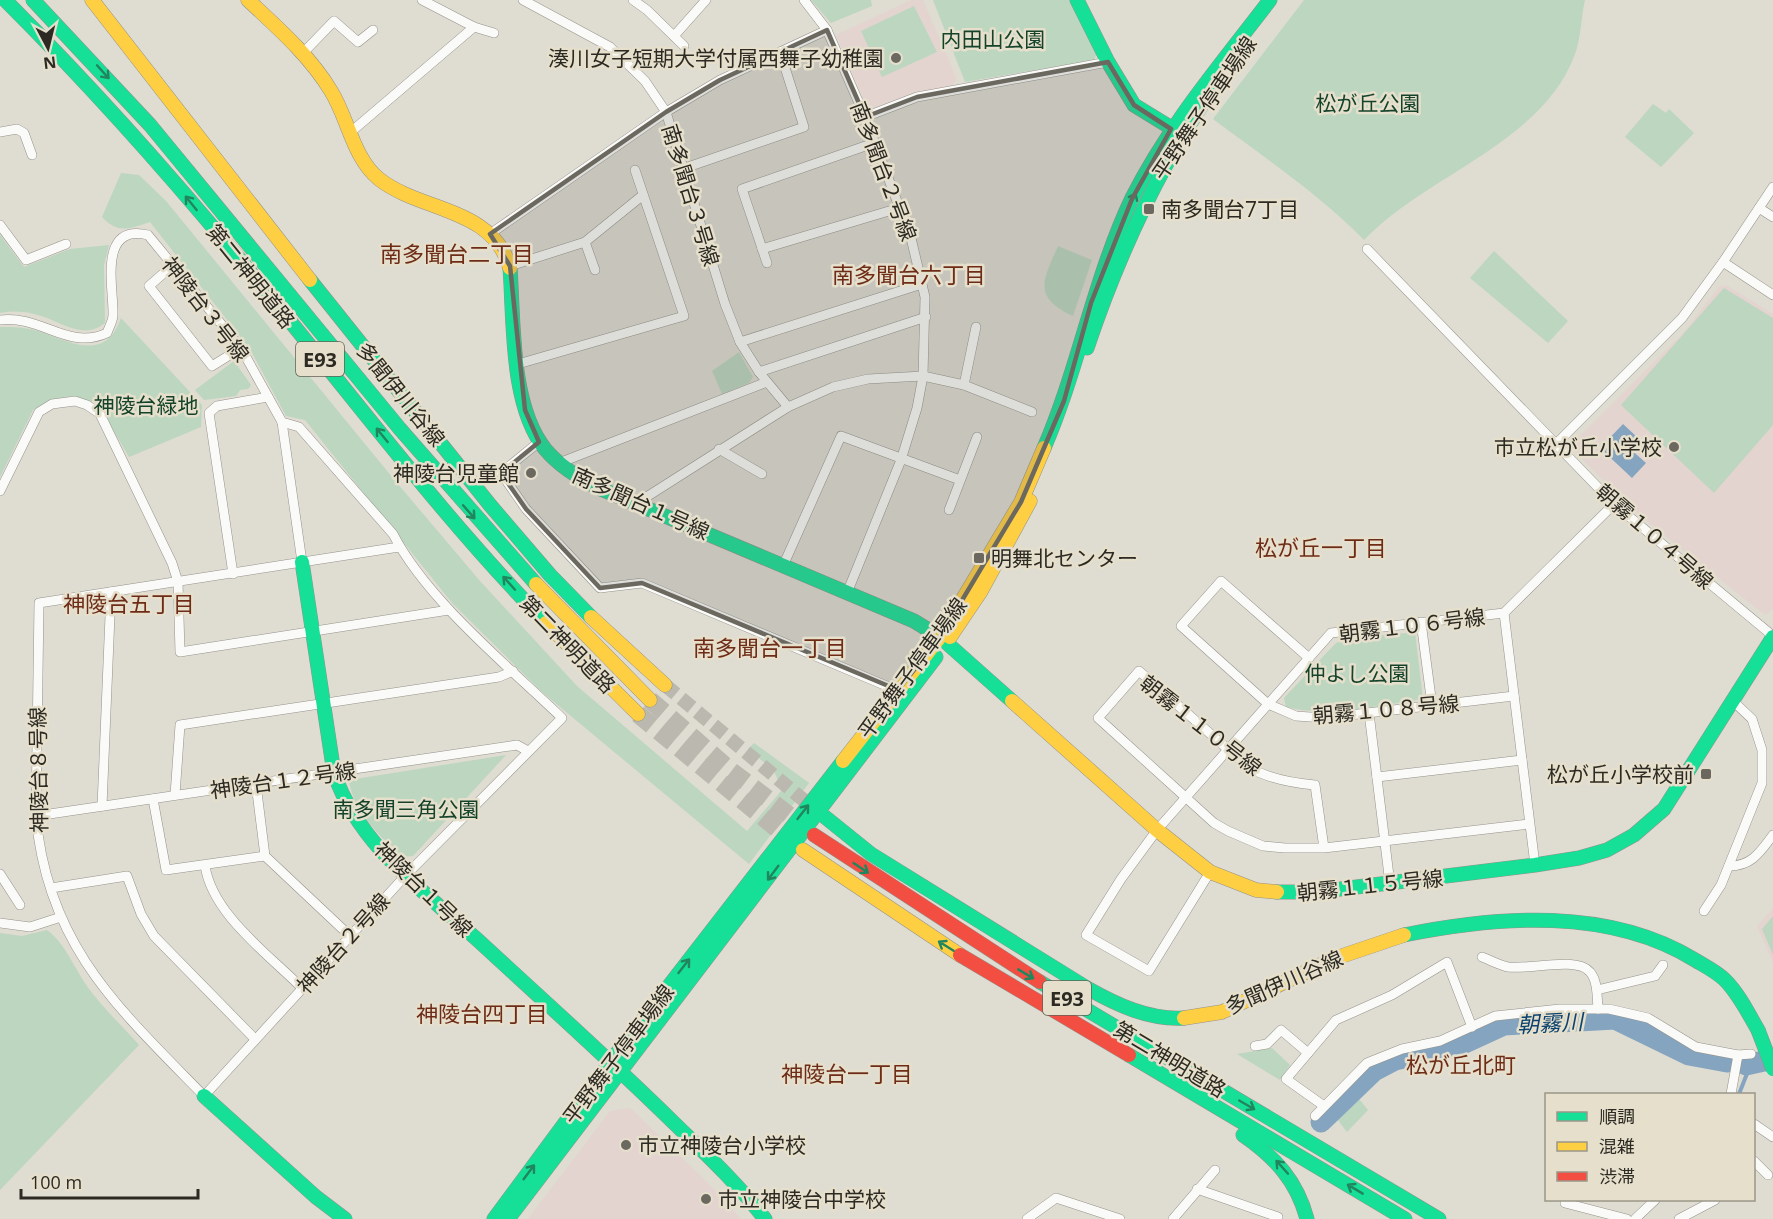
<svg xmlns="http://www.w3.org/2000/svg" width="1773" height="1219" font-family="'Open Sans','Noto Sans JP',sans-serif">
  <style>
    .education { fill: #e4d4d0 }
    .green { fill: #bcd6c0 }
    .water { fill: #84a4bf }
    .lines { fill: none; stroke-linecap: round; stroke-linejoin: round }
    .stream { stroke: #84a4bf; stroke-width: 4 }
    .river { stroke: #84a4bf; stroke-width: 21 }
    .secondary-tunnel { stroke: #bbb8af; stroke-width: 14; stroke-dasharray: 14 7; stroke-linecap: butt }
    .highway-tunnel { stroke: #bbb8af; stroke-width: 18; stroke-dasharray: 18 9; stroke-linecap: butt }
    .street-casing { stroke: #95928a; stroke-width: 10 }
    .fast-casing { stroke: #95928a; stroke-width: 15 }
    .slow-casing { stroke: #95928a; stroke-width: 15 }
    .jam-casing { stroke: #95928a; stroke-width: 15 }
    .street { stroke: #fafaf8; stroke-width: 9 }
    .fast { stroke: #16e098; stroke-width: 14 }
    .slow { stroke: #ffcf43; stroke-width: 14 }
    .jam { stroke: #f24e42; stroke-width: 14 }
    .fast-bridge-casing { stroke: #95928a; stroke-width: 15; stroke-linecap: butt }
    .fast-bridge { stroke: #16e098; stroke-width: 14 }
    .oneway { stroke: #21855d }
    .marked { fill: #6b6860; fill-opacity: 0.2; stroke: #6b6860; stroke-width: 4.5; stroke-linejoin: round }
    .poi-dot { fill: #6b6860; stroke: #e5dfcc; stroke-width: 2 }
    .labels { text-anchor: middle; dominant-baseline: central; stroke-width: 5; stroke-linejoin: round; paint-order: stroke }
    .shield { fill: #e5dfcc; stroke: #646055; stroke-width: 1.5 }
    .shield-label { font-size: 20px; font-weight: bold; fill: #2c2a22 }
    .park-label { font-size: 21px; fill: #14432a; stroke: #e5dfcc }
    .poi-label { font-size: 21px; fill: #2c2a22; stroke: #e5dfcc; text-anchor: end }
    .street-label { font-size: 21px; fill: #2c2a22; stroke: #e5dfcc }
    .neighbourhood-label { font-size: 22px; fill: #6e2c17; stroke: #e5dfcc }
    .water-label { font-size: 22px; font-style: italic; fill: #0c446f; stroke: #e5dfcc }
  </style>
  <rect width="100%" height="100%" fill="#dfdcd2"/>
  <g class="education">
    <path d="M 911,0 L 923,0 L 957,80 L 950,87 L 874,111 L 867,109 L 836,35 Z"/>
    <path d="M 1726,285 L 1773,314 L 1773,609 L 1765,615 L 1634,511 L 1575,452 L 1574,442 L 1684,332 L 1719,287 Z"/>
    <path d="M 1773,908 L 1773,963 L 1757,926 Z"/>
    <path d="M 630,1108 L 704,1179 L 741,1219 L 528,1219 L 610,1111 Z"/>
  </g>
  <g class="green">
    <path d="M 811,0 L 871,0 L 872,6 L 831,23 Z"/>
    <path d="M 933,0 L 1070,0 L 1099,50 L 1094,60 L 965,82 Z"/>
    <path d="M 1304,0 L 1585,0 C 1581,17 1581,38 1575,54 C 1543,143 1426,175 1364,240 C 1318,193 1265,158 1213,119 Z"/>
    <path d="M 914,6 L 937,52 L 882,77 L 861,31 Z"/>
    <path d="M 1653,104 L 1666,113 L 1669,109 L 1694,133 L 1661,167 L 1625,137 Z"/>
    <path d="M 121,173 L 139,175 L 166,201 L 392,477 L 480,581 L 577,686 L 747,831 L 782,790 L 774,771 L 748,749 L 754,743 L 809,783 L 749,864 L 542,692 L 453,604 L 305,420 L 286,416 L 250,349 L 150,222 C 129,229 118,234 102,217 Z"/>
    <path d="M 0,235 L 24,267 L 70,249 L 109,245 L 104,265 L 105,323 C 81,342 59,319 34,314 C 22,311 11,311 0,313 Z"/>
    <path d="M 1058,246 L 1092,260 L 1073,316 C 1032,297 1043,280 1058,246 Z"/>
    <path d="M 1494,251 L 1568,321 L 1548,343 L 1470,278 Z"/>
    <path d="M 1724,288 L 1773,318 L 1773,425 L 1714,493 L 1621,405 Z"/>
    <path d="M 121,318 L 202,405 L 201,427 L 129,457 L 98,404 L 73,396 L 53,399 L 33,410 L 0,477 L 0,327 C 13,327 25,327 38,331 C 71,342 105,363 121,318 Z"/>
    <path d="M 739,352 L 753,377 L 749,383 L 722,394 L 712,371 Z"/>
    <path d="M 234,361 L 251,385 L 248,389 L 240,390 L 236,396 L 204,400 L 195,390 Z"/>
    <path d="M 1415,632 L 1423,699 C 1379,705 1330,718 1286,707 L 1284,698 L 1336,643 L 1346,639 Z"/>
    <path d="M 506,755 L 413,856 L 401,857 C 379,834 353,812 349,780 Z"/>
    <path d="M 1773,916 L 1773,955 L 1762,929 Z"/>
    <path d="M 47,930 C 66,944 75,970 89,989 C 104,1009 123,1027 139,1045 L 0,1190 L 0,933 L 22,936 Z"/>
    <path d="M 1272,1048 L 1290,1065 L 1280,1080 L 1237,1054 Z"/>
    <path d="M 1355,1094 L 1368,1110 L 1347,1132 L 1334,1115 Z"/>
  </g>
  <path class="water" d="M 1623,424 L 1638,438 L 1629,448 L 1646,463 L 1632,478 L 1600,448 Z"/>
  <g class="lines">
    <path class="stream" d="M 1739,1094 L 1750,1066"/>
    <g class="river">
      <path d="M 1746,1065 L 1773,1059"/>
      <path d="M 1321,1122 L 1374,1071 L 1395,1060 L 1456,1047 L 1504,1025 L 1615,1019 L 1689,1055 L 1727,1062"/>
    </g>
    <path class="secondary-tunnel" d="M 665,685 L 818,812"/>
    <g class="highway-tunnel">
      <path d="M 650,700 L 730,770 L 811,832"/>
      <path d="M 638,714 L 799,847"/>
    </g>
    <g class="street-casing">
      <g id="street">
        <path d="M 422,0 L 474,27 L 494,33"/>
        <path d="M 523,0 L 610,47 L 645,81 L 666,112 L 725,304 L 740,342 L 759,372 L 788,407"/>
        <path d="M 633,0 L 647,10 L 684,46"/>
        <path d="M 804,0 L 827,30 L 865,117 L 911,238 L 925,297 L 923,376 L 917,408 L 901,460 L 847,593"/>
        <path d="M 674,36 L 706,0"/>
        <path d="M 302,54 L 334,21 L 358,42 L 373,30"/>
        <path d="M 865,117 L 917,97 L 1108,62"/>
        <path d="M 352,131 L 474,27"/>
        <path d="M 0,132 L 17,129 L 24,133 L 32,155"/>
        <path d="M 685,168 L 804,127 L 780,52"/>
        <path d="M 1759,208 L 1773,217"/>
        <path d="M 0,225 L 26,260 L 66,244"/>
        <path d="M 490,234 L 666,112 L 720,80 L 827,30"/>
        <path d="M 585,242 L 595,270"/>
        <path d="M 762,249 L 899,208"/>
        <path d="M 1367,249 L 1614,504 L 1773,636"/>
        <path d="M 1723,262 L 1773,187"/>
        <path d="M 767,263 L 742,189 L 874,143"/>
        <path d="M 173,265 L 149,286 L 212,366 L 241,348"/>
        <path d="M 510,266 L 585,242 L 643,195"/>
        <path d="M 0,320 C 42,315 68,351 107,333 C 109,327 113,321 113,315 C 114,289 97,223 148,235 L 241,348 L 282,422 L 299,427 L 393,534 C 427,600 508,666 562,718 L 406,875 L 204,1096 C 119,1009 47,945 36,816 L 39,603 L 399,547"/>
        <path d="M 740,342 L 922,284"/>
        <path d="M 518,364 L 684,316 L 635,170"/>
        <path d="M 759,372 L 926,317"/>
        <path d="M 964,385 L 976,327"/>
        <path d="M 282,422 L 302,562"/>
        <path d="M 539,442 L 501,473 L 526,509 L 600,588 L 642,583 L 901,692"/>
        <path d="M 1555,445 L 1682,318 L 1723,262 L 1773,295"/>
        <path d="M 719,449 L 762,474"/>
        <path d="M 559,463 L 767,382"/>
        <path d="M 0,491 L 39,412 L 52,404 L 75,401 L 87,405 L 100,414 L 172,563 L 178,582 L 180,652 L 449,610"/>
        <path d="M 637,503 L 788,407 L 833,387 L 868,379 L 923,376 L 964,385 L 1032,412"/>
        <path d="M 949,510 L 977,437"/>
        <path d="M 783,566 L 841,436 L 960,480"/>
        <path d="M 233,574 L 209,413 L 217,406 L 268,397"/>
        <path d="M 1421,622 L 1432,705"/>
        <path d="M 1309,658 L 1221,581 L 1181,626 L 1268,704 L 1296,716 L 1324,718 L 1514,696"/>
        <path d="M 1369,713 L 1390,884"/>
        <path d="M 1377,777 L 1522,760"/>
        <path d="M 256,784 L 265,856 L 350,936"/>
        <path d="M 175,795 L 180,725 L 499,677 L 513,671"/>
        <path d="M 153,799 L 166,870 L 265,856"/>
        <path d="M 102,806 L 111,592"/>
        <path d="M 36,816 L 517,745 L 528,751"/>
        <path d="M 1324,848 L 1315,785 C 1291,783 1269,779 1248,767 L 1139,671 L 1098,718 L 1214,823 L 1228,831 L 1263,846 L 1285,848 L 1324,848 L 1529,824"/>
        <path d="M 205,865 C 211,913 269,955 302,988"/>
        <path d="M 1535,865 L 1504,613 L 1614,504"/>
        <path d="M 1729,866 C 1752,866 1760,852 1773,835"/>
        <path d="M 1210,872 L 1149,971 L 1086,935 L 1121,879 L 1157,830 L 1331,633 L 1504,613"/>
        <path d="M 0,874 L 20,905"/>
        <path d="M 51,888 L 127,876 L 141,914 L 154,936 L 255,1039"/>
        <path d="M 1704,911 L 1721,885 L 1762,783 L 1762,750 L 1752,719 L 1732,700"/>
        <path d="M 0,923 L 30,927 L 61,917"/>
        <path d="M 1482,957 C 1490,960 1499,965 1508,967 C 1529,970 1577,956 1590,972 C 1598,981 1597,998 1598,1009"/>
        <path d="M 1597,990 L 1655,976 L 1663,965"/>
        <path d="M 1255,1046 L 1267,1044 L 1281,1030 L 1308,1053"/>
        <path d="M 1731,1094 L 1738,1055"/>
        <path d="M 1324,1106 L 1286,1079 L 1336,1020 L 1392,995 L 1447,962 L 1472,1027"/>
        <path d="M 1315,1116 L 1367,1063 L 1402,1049 L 1440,1041 L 1495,1016 L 1560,1009 L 1609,1009 L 1648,1018 L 1696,1047 L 1738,1055 L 1751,1054"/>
        <path d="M 1754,1124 L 1773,1137"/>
        <path d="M 1754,1161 L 1768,1175"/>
        <path d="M 1197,1189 L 1278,1217"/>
        <path d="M 1566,1200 L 1565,1203 L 1627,1219"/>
        <path d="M 1027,1219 L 1056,1198 L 1120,1219"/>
        <path d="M 1173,1219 L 1215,1170"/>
        <path d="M 1635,1219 L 1655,1200"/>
        <path d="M 1679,1219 L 1715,1200"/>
      </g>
    </g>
    <g class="fast-casing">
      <g id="fast">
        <path d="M 5,0 C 105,100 197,205 285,315 C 370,419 452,527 546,623"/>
        <path d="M 33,0 L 150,125 L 400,429 L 536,584"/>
        <path d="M 1077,0 L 1108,62 L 1134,105 L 1178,132"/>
        <path d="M 510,268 C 514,322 510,405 545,449 C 560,467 580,479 601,489 L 914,621 L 940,637 L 1012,701"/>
        <path d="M 310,280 L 490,505 L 550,575 L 591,617"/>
        <path d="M 1087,348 C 1119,253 1159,166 1216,84"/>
        <path d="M 1044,448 C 1079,367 1094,278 1132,198 C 1168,126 1221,64 1270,0"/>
        <path d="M 302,562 L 334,773 C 358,845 427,894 481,943 C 546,1003 611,1061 674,1123 C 706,1154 738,1184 765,1219"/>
        <path d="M 825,817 L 871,854 L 1087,988 C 1117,1005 1149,1020 1184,1018"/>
        <path d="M 1277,892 L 1316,892 L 1535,865 L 1579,858 L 1607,850 L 1634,835 L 1664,809 L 1773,637"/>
        <path d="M 1404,935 C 1498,916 1609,907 1695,960 C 1705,966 1717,972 1725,980 C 1739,994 1748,1013 1758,1030"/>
        <path d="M 1040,982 L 1439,1219"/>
        <path d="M 1129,1055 L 1405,1219"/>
        <path d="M 204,1096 L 316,1197 L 345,1219"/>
        <path d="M 1243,1135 C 1275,1157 1297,1181 1307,1219"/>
        <path d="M 494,1219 L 610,1062 L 843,761"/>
        <path d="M 508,1219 L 936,657"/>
      </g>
    </g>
    <g class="slow-casing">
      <g id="slow">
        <path d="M 92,0 L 310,280"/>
        <path d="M 248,0 C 278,28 310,56 331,91 C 348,118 353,158 379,179 C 421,212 493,207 510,268"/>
        <path d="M 536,584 L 650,700"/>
        <path d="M 591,617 L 665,685"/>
        <path d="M 546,623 L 638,714"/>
        <path d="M 950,637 L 981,591 L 1030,501"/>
        <path d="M 1012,701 L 1157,830 L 1210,872 L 1256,890 L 1277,892"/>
        <path d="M 843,761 L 940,637 L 1021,502 L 1044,448"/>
        <path d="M 803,850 L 960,955"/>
        <path d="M 1184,1018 L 1222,1012 L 1333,959 L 1404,935"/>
      </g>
    </g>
    <g class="jam-casing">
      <g id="jam">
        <path d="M 814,835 L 1040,982"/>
        <path d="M 960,955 L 1129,1055"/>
      </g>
    </g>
    <use href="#street" class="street"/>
    <use href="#fast" class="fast"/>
    <use href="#slow" class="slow"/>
    <use href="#jam" class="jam"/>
    <g class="fast-bridge-casing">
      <path id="fast-bridge" d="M 1758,1030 L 1773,1069"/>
    </g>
    <use href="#fast-bridge" class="fast-bridge"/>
  </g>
  <defs><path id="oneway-shaft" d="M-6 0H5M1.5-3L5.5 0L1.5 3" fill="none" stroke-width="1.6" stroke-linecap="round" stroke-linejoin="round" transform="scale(1.5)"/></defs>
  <g class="oneway">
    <use href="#oneway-shaft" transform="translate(103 72) rotate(48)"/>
    <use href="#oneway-shaft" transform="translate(1132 201) rotate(-65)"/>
    <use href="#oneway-shaft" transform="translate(191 203) rotate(-129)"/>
    <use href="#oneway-shaft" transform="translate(382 435) rotate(-129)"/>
    <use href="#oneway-shaft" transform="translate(469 512) rotate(49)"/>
    <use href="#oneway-shaft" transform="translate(509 583) rotate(-132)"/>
    <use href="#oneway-shaft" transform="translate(803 812) rotate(-52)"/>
    <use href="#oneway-shaft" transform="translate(861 868) rotate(34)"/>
    <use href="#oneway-shaft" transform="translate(773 873) rotate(127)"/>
    <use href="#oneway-shaft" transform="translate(946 946) rotate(-148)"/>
    <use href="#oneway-shaft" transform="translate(684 966) rotate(-52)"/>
    <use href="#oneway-shaft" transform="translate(1026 974) rotate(31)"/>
    <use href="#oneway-shaft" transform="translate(1247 1105) rotate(30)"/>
    <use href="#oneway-shaft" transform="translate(1282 1167) rotate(-132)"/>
    <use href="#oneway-shaft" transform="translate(529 1172) rotate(-53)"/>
    <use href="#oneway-shaft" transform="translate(1355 1189) rotate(-149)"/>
  </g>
  <path class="marked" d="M 827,30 L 865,117 L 917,97 L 1108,62 L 1134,105 L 1171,129 L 1132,199 L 1091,303 L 1064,401 L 1021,502 L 940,637 L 898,690 L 642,583 L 600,588 L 526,509 L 501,473 L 539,442 L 525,410 L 510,266 L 490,234 L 666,112 L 720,80 Z"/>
  <g class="poi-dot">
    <circle cx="896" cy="58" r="6"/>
    <rect x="1143" y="203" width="12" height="12" rx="3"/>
    <circle cx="1674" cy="447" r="6"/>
    <circle cx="531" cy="473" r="6"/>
    <rect x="973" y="552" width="12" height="12" rx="3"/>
    <rect x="1700" y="768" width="12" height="12" rx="3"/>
    <circle cx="626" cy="1145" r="6"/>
    <circle cx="706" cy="1199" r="6"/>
  </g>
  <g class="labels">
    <g class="shield">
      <rect x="296" y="342" width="48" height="34" rx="4.5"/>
      <rect x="1043" y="981" width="48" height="34" rx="4.5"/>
    </g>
    <g class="shield-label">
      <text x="320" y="359">E93</text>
      <text x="1067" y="998">E93</text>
    </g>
    <g class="park-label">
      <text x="993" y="39">内田山公園</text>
      <text x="1368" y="103">松が丘公園</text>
      <text x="146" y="405">神陵台緑地</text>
      <text x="1357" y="673">仲よし公園</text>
      <text x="406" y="809">南多聞三角公園</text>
    </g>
    <g class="poi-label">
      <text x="884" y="58">湊川女子短期大学付属西舞子幼稚園</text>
      <text x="1161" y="209" text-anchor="start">南多聞台7丁目</text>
      <text x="1662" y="447">市立松が丘小学校</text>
      <text x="519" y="473">神陵台児童館</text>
      <text x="991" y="558" text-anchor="start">明舞北センター</text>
      <text x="1694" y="774">松が丘小学校前</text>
      <text x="638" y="1145" text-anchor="start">市立神陵台小学校</text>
      <text x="718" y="1199" text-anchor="start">市立神陵台中学校</text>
    </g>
    <g class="street-label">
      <text transform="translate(1204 108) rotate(-56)">平野舞子停車場線</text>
      <text transform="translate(884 171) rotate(69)">南多聞台２号線</text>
      <text transform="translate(691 195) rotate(73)">南多聞台３号線</text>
      <text transform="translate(251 276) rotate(51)">第二神明道路</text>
      <text transform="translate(206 309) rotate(52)">神陵台３号線</text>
      <text transform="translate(401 394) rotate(51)">多聞伊川谷線</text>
      <text transform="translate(641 503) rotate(24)">南多聞台１号線</text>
      <text transform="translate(1655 536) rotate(41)">朝霧１０４号線</text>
      <text transform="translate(1412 625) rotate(-7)">朝霧１０６号線</text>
      <text transform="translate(568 644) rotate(46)">第二神明道路</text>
      <text transform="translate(912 668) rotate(-54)">平野舞子停車場線</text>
      <text transform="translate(1386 709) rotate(-5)">朝霧１０８号線</text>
      <text transform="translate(1201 725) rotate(38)">朝霧１１０号線</text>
      <text transform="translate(38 770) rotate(-91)">神陵台８号線</text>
      <text transform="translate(283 780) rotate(-8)">神陵台１２号線</text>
      <text transform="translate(1370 885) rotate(-6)">朝霧１１５号線</text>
      <text transform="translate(424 889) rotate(44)">神陵台１号線</text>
      <text transform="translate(343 943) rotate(-48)">神陵台２号線</text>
      <text transform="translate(1284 982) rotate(-24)">多聞伊川谷線</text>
      <text transform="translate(618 1054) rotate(-53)">平野舞子停車場線</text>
      <text transform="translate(1170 1059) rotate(31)">第二神明道路</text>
    </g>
    <g class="neighbourhood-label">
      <text x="457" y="253">南多聞台二丁目</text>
      <text x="909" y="274">南多聞台六丁目</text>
      <text x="1321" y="547">松が丘一丁目</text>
      <text x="129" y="603">神陵台五丁目</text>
      <text x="770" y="647">南多聞台一丁目</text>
      <text x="482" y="1013">神陵台四丁目</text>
      <text x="1461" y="1064">松が丘北町</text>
      <text x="847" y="1073">神陵台一丁目</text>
    </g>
    <g class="water-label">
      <text transform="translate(1550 1022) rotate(-3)">朝霧川</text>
    </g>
  </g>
  <rect x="1545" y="1093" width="210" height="108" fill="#e5dfcc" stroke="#9b9788" stroke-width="1.5"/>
  <rect x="1557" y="1112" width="30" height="9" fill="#16e098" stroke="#9b9788" stroke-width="1.5"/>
  <text x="1599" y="1123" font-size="18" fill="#2c2a22">順調</text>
  <rect x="1557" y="1142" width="30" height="9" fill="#ffcf43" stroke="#9b9788" stroke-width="1.5"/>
  <text x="1599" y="1153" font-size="18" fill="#2c2a22">混雑</text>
  <rect x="1557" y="1172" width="30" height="9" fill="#f24e42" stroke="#9b9788" stroke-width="1.5"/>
  <text x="1599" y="1183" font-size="18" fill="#2c2a22">渋滞</text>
  <g transform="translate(48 48) rotate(173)" stroke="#e5dfcc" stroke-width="4.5" paint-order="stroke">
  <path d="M0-4.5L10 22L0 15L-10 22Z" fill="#2c2a22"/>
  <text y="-9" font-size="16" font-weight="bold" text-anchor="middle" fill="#2c2a22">N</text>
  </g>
  <path d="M21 1189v9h177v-9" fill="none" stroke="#2c2a22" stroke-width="3"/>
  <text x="30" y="1189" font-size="18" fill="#2c2a22" stroke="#e5dfcc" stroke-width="4.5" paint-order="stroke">100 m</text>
</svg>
